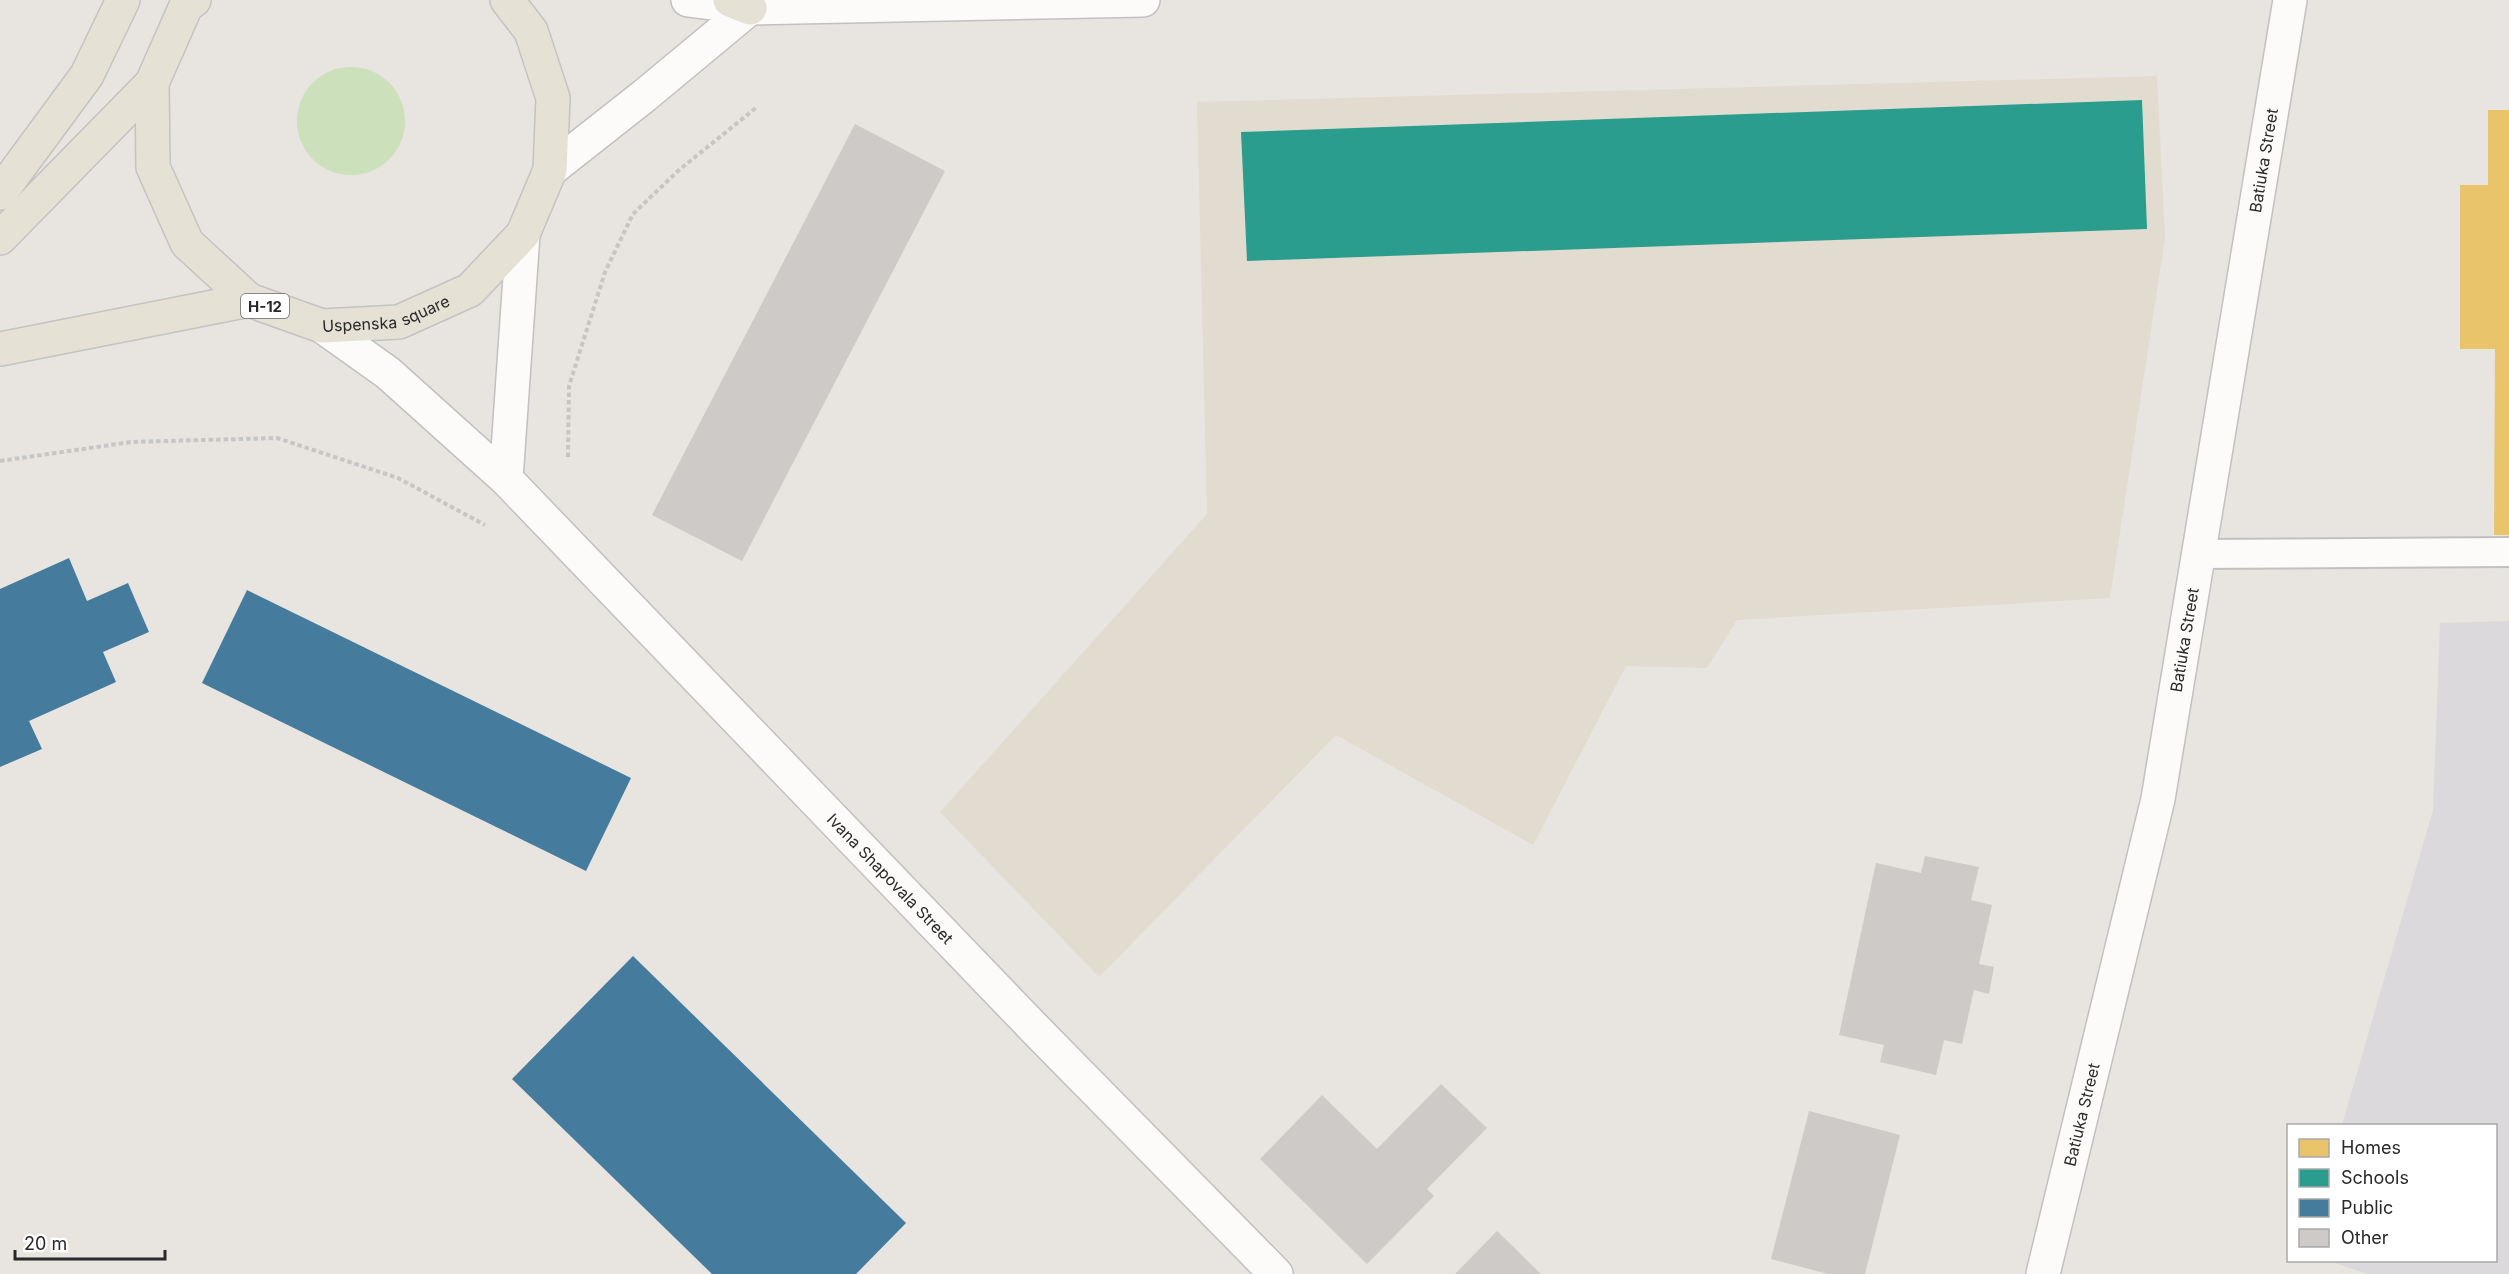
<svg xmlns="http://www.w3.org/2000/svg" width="2509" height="1274" font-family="Inter,sans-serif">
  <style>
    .industrial { fill: #dbd9db }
    .education { fill: #e2dbcf }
    .green { fill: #cce0bb }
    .homes { fill: #e9c46a }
    .schools { fill: #2a9d8f }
    .public { fill: #457b9d }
    .building { fill: #cdcac7 }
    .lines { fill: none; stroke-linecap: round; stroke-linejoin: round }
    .lane-casing { stroke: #c2c0c1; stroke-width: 32 }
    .street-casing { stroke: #c2c0c1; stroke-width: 36 }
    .secondary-casing { stroke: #c2c0c1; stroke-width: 36 }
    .primary-casing { stroke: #c4c3c1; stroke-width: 36 }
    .path { stroke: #c6c6c5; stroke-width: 4; stroke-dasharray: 4.5 3; stroke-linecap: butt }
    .lane { stroke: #fcfbfa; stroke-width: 28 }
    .street { stroke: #fcfbfa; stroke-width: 33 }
    .secondary { stroke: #fcfbfa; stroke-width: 33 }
    .primary { stroke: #e5e1d5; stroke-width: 33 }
    .labels { text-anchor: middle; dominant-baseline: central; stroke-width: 6; stroke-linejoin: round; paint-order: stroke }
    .shield { fill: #fff; stroke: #696969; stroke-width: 1.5 }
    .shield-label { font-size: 15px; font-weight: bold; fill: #292929 }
    .street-label { font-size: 16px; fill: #292929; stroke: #fff }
  </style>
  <rect width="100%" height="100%" fill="#e8e4e0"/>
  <path class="industrial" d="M 2509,621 L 2509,1274 L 2367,1274 L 2329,1261 L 2496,1260 L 2496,1126 L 2342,1125 L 2433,810 L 2440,623 Z"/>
  <path class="education" d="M 2157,76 L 2165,238 L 2110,598 L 1737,620 L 1707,668 L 1626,666 L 1533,845 L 1336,735 L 1099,977 L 940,812 L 1207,514 L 1197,102 Z"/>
  <circle class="green" cx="351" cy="121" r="54"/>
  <path class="homes" d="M 2488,110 L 2509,110 L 2509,535 L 2494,535 L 2495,349 L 2460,349 L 2460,185 L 2488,185 Z"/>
  <path class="schools" d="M 2142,100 L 2147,229 L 1247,261 L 1241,132 Z"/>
  <g class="public">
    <path d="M 69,558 L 87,601 L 128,583 L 149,632 L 103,652 L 116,682 L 29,721 L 42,749 L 0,767 L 0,589 Z"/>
    <path d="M 247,590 L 631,778 L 586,871 L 202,683 Z"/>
    <path d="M 633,956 L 906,1223 L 856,1274 L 712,1274 L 512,1079 Z"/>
  </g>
  <g class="building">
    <path d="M 855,124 L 945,171 L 742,561 L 652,515 Z"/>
    <path d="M 1925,856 L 1979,867 L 1971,900 L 1992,905 L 1979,964 L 1994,967 L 1989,994 L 1974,990 L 1962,1044 L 1944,1040 L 1936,1075 L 1880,1062 L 1884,1045 L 1839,1035 L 1876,863 L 1921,873 Z"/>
    <path d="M 1441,1084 L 1487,1128 L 1427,1189 L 1434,1196 L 1367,1264 L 1260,1159 L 1322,1095 L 1377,1149 Z"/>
    <path d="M 1809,1111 L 1900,1135 L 1865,1274 L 1828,1274 L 1771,1259 Z"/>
    <path d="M 1497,1231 L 1541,1274 L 1455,1274 Z"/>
  </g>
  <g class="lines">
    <g class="lane-casing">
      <path id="lane" d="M 2198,554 L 2509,552"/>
    </g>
    <g class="street-casing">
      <g id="street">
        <path id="s1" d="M 322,326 L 388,373 L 506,479 L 1036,1030 L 1276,1274"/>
        <path d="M 506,479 L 523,234"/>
      </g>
    </g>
    <g class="secondary-casing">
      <g id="secondary">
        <path d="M 688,0 L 750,8 L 1143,0"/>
        <path d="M 550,170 L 644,96 L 750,8"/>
        <path id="s2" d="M 2043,1274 L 2158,799 L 2290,0"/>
      </g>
    </g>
    <g class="primary-casing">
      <g id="primary">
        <path id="s3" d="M 194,0 L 186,6 L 152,83 L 153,167 L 187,243 L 249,300 L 322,326 L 399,322 L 470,290 L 523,234 L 550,170 L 553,98 L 531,31 L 507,0"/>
        <path d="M 730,0 L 750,8"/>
        <path d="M 0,193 L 87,75 L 123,0"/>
        <path d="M 0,238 L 152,83"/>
        <path d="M 0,349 L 249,300"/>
      </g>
    </g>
    <g class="path">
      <path d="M 568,457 L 569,386 L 605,272 L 633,214 L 679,170 L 757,107"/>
      <path d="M 0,461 L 131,442 L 277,438 L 398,478 L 485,525"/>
    </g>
    <use href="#lane" class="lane"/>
    <use href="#street" class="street"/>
    <use href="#secondary" class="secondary"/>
    <use href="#primary" class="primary"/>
  </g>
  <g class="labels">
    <rect class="shield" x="241" y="294" width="48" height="24" rx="4.5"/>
    <g class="shield-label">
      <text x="265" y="306">Н-12</text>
    </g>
    <g class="street-label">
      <text stroke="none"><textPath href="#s2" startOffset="1136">Batiuka Street</textPath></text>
      <text stroke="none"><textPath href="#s3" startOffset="489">Uspenska square</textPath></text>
      <text stroke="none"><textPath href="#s2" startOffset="650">Batiuka Street</textPath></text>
      <text stroke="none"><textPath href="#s1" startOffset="794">Ivana Shapovala Street</textPath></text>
      <text stroke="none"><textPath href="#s2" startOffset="164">Batiuka Street</textPath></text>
    </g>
  </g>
  <rect x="2287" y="1124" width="210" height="138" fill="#ffffff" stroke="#a9a9a9" stroke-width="1.5"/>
  <rect x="2299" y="1139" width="30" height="18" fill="#e9c46a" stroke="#a9a9a9" stroke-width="1.5"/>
  <text x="2341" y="1154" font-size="18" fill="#292929">Homes</text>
  <rect x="2299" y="1169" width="30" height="18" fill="#2a9d8f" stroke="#a9a9a9" stroke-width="1.5"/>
  <text x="2341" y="1184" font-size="18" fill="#292929">Schools</text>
  <rect x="2299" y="1199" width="30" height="18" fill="#457b9d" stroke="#a9a9a9" stroke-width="1.5"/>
  <text x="2341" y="1214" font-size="18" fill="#292929">Public</text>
  <rect x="2299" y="1229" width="30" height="18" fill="#cdcac7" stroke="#a9a9a9" stroke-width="1.5"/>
  <text x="2341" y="1244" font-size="18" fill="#292929">Other</text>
  <path d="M15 1250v9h150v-9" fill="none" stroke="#292929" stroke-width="3"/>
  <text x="24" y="1250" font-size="18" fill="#292929" stroke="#ffffff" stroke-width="4.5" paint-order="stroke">20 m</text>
</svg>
